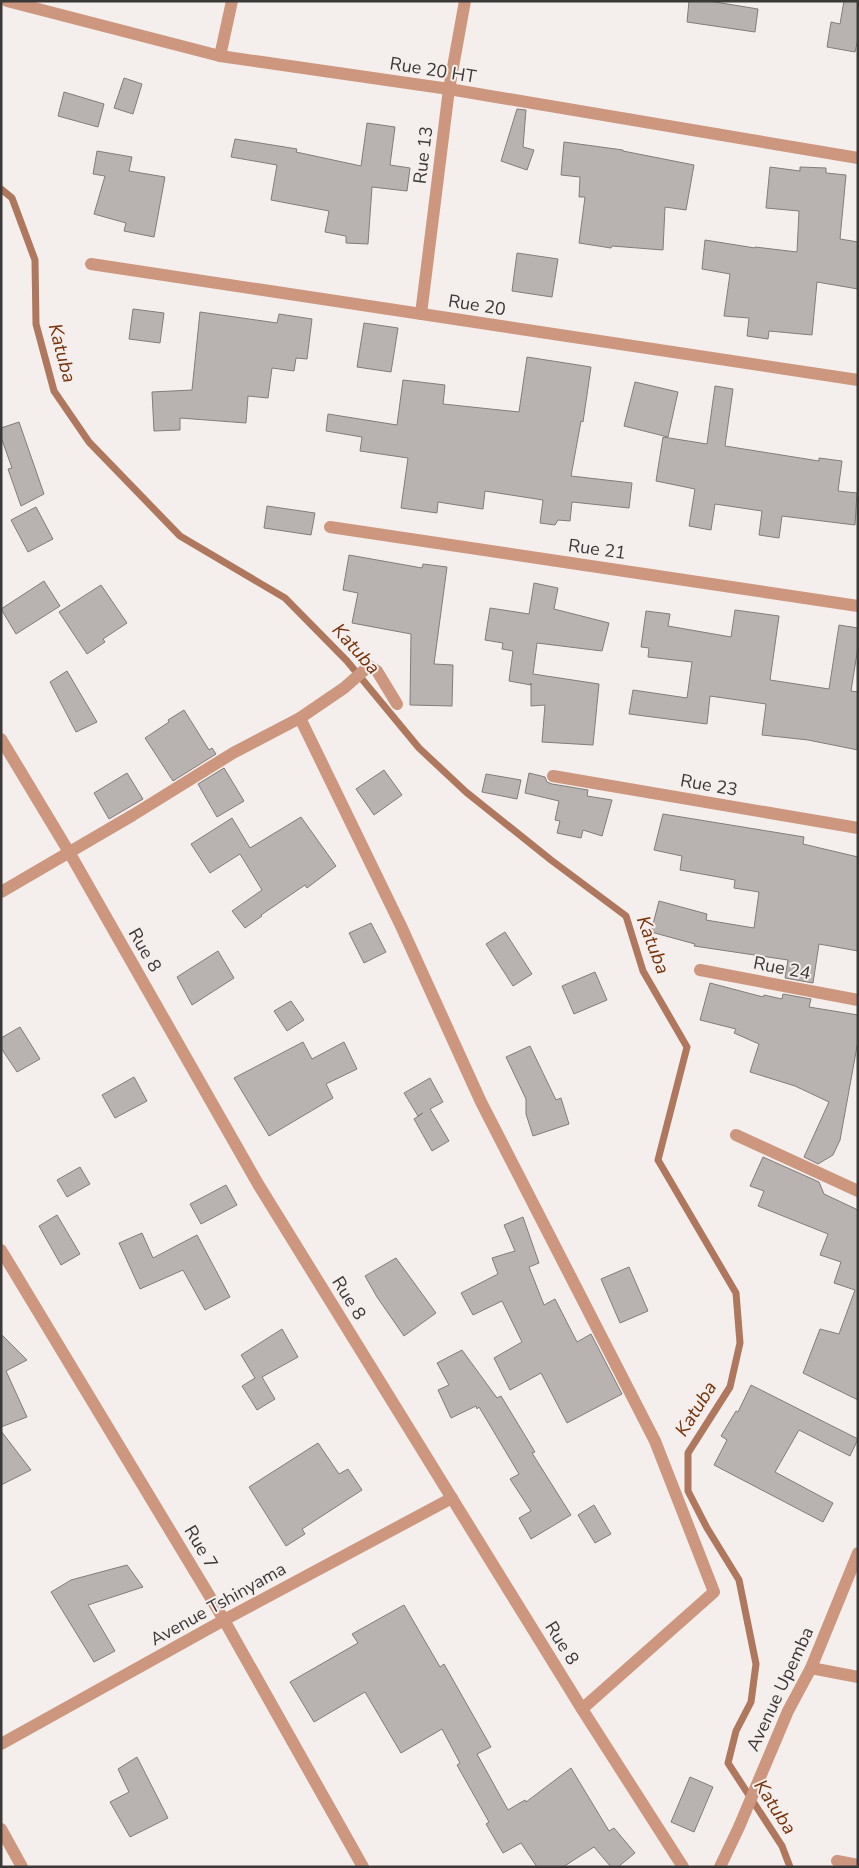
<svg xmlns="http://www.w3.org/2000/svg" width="859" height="1868" font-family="'Nunito Sans',sans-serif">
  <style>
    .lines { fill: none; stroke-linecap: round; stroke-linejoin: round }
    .stream { stroke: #ae775e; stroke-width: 7 }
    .building { fill: #b8b3b1; stroke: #827d7b }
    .minor { stroke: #cd967e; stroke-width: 12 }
    .labels { text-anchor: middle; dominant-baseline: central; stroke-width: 4; stroke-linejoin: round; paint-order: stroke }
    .street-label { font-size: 18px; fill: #3b3938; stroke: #f4eeec }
    .water-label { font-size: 19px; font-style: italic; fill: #78320b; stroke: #f4eeec }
  </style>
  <rect width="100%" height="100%" fill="#f4eeec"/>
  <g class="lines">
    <path class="stream" d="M 1,189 L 12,198 L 35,260 L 36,324 L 54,391 L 89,442 L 180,536 L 285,598 L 347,661 L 419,748 L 466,792 L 551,860 L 626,916 L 643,971 L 687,1047 L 658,1160 L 736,1293 L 740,1343 L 730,1387 L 688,1453 L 688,1491 L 707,1528 L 739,1580 L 756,1664 L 751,1702 L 736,1731 L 728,1763 L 782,1846 L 790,1867"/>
  </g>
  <g class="building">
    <path d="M 689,1 L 709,1 L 758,9 L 755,32 L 687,22 Z"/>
    <path d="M 844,1 L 858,1 L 858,39 L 855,52 L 827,47 L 831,22 L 840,24 Z"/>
    <path d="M 124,78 L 142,84 L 133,114 L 114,108 Z"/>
    <path d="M 64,92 L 104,104 L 98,127 L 58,116 Z"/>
    <path d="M 517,109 L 526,110 L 523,147 L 534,150 L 527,170 L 501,161 Z"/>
    <path d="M 367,123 L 395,127 L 390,165 L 410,168 L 407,191 L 372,187 L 368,244 L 346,243 L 346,236 L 325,232 L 329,211 L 271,200 L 277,165 L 231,157 L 235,139 L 297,149 L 296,152 L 361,166 Z"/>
    <path d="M 564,142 L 623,150 L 623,151 L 694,165 L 686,210 L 665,207 L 663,250 L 612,246 L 611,248 L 579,243 L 585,197 L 579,197 L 580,177 L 561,175 Z"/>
    <path d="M 97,151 L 132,157 L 129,171 L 165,177 L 154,237 L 124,231 L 126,223 L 94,214 L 105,176 L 93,174 Z"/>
    <path d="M 770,167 L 800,171 L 800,167 L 826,168 L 826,173 L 846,175 L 840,239 L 858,242 L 858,289 L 817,282 L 812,335 L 769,331 L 768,339 L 747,336 L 749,318 L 724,316 L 730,274 L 702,269 L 705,240 L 755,248 L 755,247 L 797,252 L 799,211 L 766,208 Z"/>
    <path d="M 517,253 L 558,259 L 552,297 L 512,291 Z"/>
    <path d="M 133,309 L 164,313 L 160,343 L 129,339 Z"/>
    <path d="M 200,312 L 277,323 L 279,314 L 312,319 L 307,359 L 296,358 L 294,371 L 272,368 L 268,398 L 248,396 L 246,423 L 180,418 L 180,430 L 154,431 L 152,392 L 192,390 Z"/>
    <path d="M 364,323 L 398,328 L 391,372 L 357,367 Z"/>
    <path d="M 527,357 L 591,367 L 583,422 L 581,421 L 571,476 L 632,483 L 629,508 L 572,502 L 570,521 L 558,520 L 555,525 L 540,523 L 543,500 L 485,491 L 483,509 L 438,502 L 437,513 L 401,508 L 408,458 L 360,451 L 362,437 L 326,431 L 328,414 L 397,425 L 403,380 L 445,385 L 443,404 L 519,412 Z"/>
    <path d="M 635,382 L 678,392 L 668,437 L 624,426 Z"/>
    <path d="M 715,386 L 733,389 L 725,446 L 819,461 L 819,458 L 842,461 L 838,491 L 857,493 L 855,525 L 782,516 L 779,538 L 759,535 L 762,511 L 715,504 L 711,530 L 689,526 L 695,489 L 656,481 L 663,437 L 707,444 Z"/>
    <path d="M 19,422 L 44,494 L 21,506 L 8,469 L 12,468 L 1,437 L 1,428 Z"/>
    <path d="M 267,506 L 315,513 L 311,535 L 264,528 Z"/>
    <path d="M 36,507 L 53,539 L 28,552 L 11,520 Z"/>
    <path d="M 349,555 L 422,568 L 423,564 L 447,567 L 434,664 L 453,665 L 452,706 L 410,705 L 411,634 L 352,623 L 358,593 L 343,590 Z"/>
    <path d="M 44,581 L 60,606 L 16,634 L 1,609 Z"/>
    <path d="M 534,583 L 558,588 L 554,609 L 609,623 L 602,651 L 537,643 L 533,674 L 599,684 L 593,745 L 542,742 L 545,705 L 531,706 L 531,683 L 531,685 L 509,681 L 513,651 L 502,649 L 503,643 L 485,640 L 490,608 L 529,614 Z"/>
    <path d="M 101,585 L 127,623 L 103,639 L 105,642 L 87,654 L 59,612 Z"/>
    <path d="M 735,610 L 779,616 L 770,680 L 829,689 L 839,625 L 858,628 L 858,647 L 851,691 L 858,692 L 858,750 L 808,740 L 762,735 L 766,704 L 710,696 L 707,724 L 629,714 L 633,690 L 687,698 L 692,662 L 648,657 L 649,648 L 641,647 L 646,611 L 670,614 L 668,626 L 731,637 Z"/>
    <path d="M 67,671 L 97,722 L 76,732 L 50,682 Z"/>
    <path d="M 184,710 L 209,750 L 212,748 L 216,754 L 173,781 L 145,738 L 169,722 L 168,720 Z"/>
    <path d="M 224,768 L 244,801 L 217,817 L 198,784 Z"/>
    <path d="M 384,770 L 402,795 L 374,815 L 356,789 Z"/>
    <path d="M 127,773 L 143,799 L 109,819 L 94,793 Z"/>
    <path d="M 529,773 L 545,777 L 547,782 L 552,784 L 588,790 L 587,796 L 612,800 L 602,836 L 583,830 L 581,838 L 557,833 L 560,821 L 555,820 L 559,801 L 525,793 Z"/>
    <path d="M 486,774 L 521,780 L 517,799 L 482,792 Z"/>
    <path d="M 663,814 L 804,837 L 803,844 L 858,857 L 858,951 L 819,944 L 813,983 L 785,978 L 788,960 L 694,946 L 695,944 L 651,932 L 659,901 L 707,914 L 706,920 L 754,928 L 759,892 L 734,888 L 735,880 L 680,870 L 682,856 L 654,850 Z"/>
    <path d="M 301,817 L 336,866 L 307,888 L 305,885 L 261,915 L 262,916 L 245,928 L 232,911 L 262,890 L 240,854 L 210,873 L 191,844 L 232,818 L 250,848 Z"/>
    <path d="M 371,923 L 386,952 L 364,963 L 349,933 Z"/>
    <path d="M 505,932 L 532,974 L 513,986 L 486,944 Z"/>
    <path d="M 218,951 L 234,978 L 192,1005 L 177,977 Z"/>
    <path d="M 595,972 L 607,1000 L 574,1014 L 562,986 Z"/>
    <path d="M 710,983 L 763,997 L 764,995 L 782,999 L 783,994 L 811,999 L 809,1007 L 858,1015 L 858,1041 L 840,1140 L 833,1155 L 818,1164 L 804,1157 L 829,1102 L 795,1086 L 750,1072 L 759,1044 L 734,1033 L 736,1029 L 700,1020 Z"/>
    <path d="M 291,1001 L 304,1020 L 287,1031 L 274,1011 Z"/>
    <path d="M 20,1027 L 40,1059 L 17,1072 L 1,1048 L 1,1038 Z"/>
    <path d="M 303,1042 L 312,1059 L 344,1042 L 357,1069 L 326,1084 L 333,1098 L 269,1136 L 234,1078 Z"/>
    <path d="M 530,1046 L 556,1100 L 561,1098 L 569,1124 L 533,1136 L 526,1114 L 526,1099 L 506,1057 Z"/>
    <path d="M 134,1077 L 147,1101 L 115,1118 L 102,1095 Z"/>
    <path d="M 430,1078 L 443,1102 L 430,1109 L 449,1141 L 432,1151 L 414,1119 L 423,1113 L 418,1116 L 404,1093 Z"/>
    <path d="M 763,1157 L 819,1182 L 824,1194 L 858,1210 L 858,1400 L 803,1373 L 820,1329 L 839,1334 L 855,1290 L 834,1283 L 841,1262 L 820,1255 L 828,1234 L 758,1206 L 764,1191 L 750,1186 Z"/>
    <path d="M 80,1167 L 90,1184 L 67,1197 L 57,1180 Z"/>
    <path d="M 226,1185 L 237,1205 L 201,1224 L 190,1204 Z"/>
    <path d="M 57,1215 L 80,1254 L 61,1265 L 39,1226 Z"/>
    <path d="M 523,1217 L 539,1263 L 529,1267 L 544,1305 L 555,1299 L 577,1342 L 591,1334 L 622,1394 L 567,1423 L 541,1373 L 510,1390 L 494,1358 L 522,1342 L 502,1301 L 473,1315 L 461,1293 L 498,1274 L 492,1258 L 515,1251 L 504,1225 Z"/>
    <path d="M 142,1233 L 153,1258 L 197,1235 L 230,1297 L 205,1310 L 183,1270 L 140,1289 L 119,1243 Z"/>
    <path d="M 396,1258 L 436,1313 L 404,1336 L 377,1297 L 365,1276 Z"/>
    <path d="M 629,1267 L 648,1311 L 620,1323 L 601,1279 Z"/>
    <path d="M 282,1329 L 298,1357 L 262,1377 L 275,1399 L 257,1410 L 242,1386 L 255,1378 L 241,1355 Z"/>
    <path d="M 1,1334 L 27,1360 L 6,1371 L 27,1417 L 1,1427 Z"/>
    <path d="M 462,1350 L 497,1398 L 501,1396 L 535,1452 L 532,1453 L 571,1515 L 531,1539 L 519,1518 L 531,1511 L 510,1479 L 519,1474 L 479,1407 L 477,1409 L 476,1406 L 451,1418 L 438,1390 L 449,1385 L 437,1363 Z"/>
    <path d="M 751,1385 L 858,1439 L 850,1456 L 799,1430 L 775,1472 L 833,1503 L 823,1522 L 714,1465 L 727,1440 L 721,1436 L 736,1411 L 738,1412 Z"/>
    <path d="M 1,1431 L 31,1470 L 1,1485 Z"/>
    <path d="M 318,1443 L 339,1474 L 348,1469 L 362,1490 L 302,1529 L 305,1534 L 286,1546 L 249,1487 Z"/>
    <path d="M 594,1505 L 611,1534 L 595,1543 L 578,1515 Z"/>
    <path d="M 127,1565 L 143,1587 L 88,1605 L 115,1651 L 94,1662 L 51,1592 L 71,1580 Z"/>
    <path d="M 404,1605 L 440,1667 L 444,1664 L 491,1747 L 477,1754 L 508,1810 L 525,1800 L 526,1802 L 571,1768 L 609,1831 L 614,1828 L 635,1853 L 618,1867 L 611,1867 L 594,1847 L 563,1867 L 537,1867 L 521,1843 L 503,1853 L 486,1824 L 489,1822 L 457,1765 L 460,1763 L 442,1729 L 401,1753 L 365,1692 L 314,1722 L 290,1682 L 358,1643 L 352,1634 Z"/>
    <path d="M 137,1757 L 168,1818 L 130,1837 L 110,1802 L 129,1792 L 118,1769 Z"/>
    <path d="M 690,1777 L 713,1787 L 694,1832 L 671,1822 Z"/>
  </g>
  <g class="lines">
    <g class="minor">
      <path d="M 7,1 L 220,56 L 449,89 L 858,158"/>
      <path d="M 220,56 L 232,1"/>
      <path d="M 91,264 L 858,380"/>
      <path d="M 421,314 L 449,89 L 465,1"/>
      <path d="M 330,527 L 858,606"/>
      <path d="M 300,718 L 401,926 L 481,1102 L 655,1441 L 714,1592 L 582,1709"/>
      <path d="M 1,739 L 69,852 L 258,1184 L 582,1709 L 683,1867"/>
      <path d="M 553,776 L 858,828"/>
      <path d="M 1,892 L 133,815 L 233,753 L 300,718 L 344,688 L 369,666 L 377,671 L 397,704"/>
      <path d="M 700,970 L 858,1000"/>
      <path d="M 736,1135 L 858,1191"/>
      <path d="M 1,1250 L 224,1620 L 363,1867"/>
      <path d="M 811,1668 L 858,1677"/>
      <path d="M 1,1744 L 224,1620 L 452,1498"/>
      <path d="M 1,1829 L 22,1867"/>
      <path d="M 837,1861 L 858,1865"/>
      <path d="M 720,1867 L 739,1827 L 788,1711 L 811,1668 L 858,1553"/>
    </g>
  </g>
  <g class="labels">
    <g class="street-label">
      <text transform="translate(433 70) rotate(9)">Rue 20 HT</text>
      <text transform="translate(423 155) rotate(-83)">Rue 13</text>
      <text transform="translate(477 305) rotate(9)">Rue 20</text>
      <text transform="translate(597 549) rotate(8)">Rue 21</text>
      <text transform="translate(709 785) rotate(10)">Rue 23</text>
      <text transform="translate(145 950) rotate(60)">Rue 8</text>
      <text transform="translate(782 968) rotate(11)">Rue 24</text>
      <text transform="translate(349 1298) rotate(58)">Rue 8</text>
      <text transform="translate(201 1547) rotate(59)">Rue 7</text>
      <text transform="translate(218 1604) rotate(-29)">Avenue Tshinyama</text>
      <text transform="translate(562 1643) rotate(58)">Rue 8</text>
      <text transform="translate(780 1689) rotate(-65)">Avenue Upemba</text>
    </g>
    <g class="water-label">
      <text transform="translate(62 353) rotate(75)">Katuba</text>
      <text transform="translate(356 649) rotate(48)">Katuba</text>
      <text transform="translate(653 945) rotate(69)">Katuba</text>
      <text transform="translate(696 1409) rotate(-58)">Katuba</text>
      <text transform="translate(775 1807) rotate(57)">Katuba</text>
    </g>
  </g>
  <rect width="859" height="1868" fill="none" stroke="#3b3938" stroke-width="5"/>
</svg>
